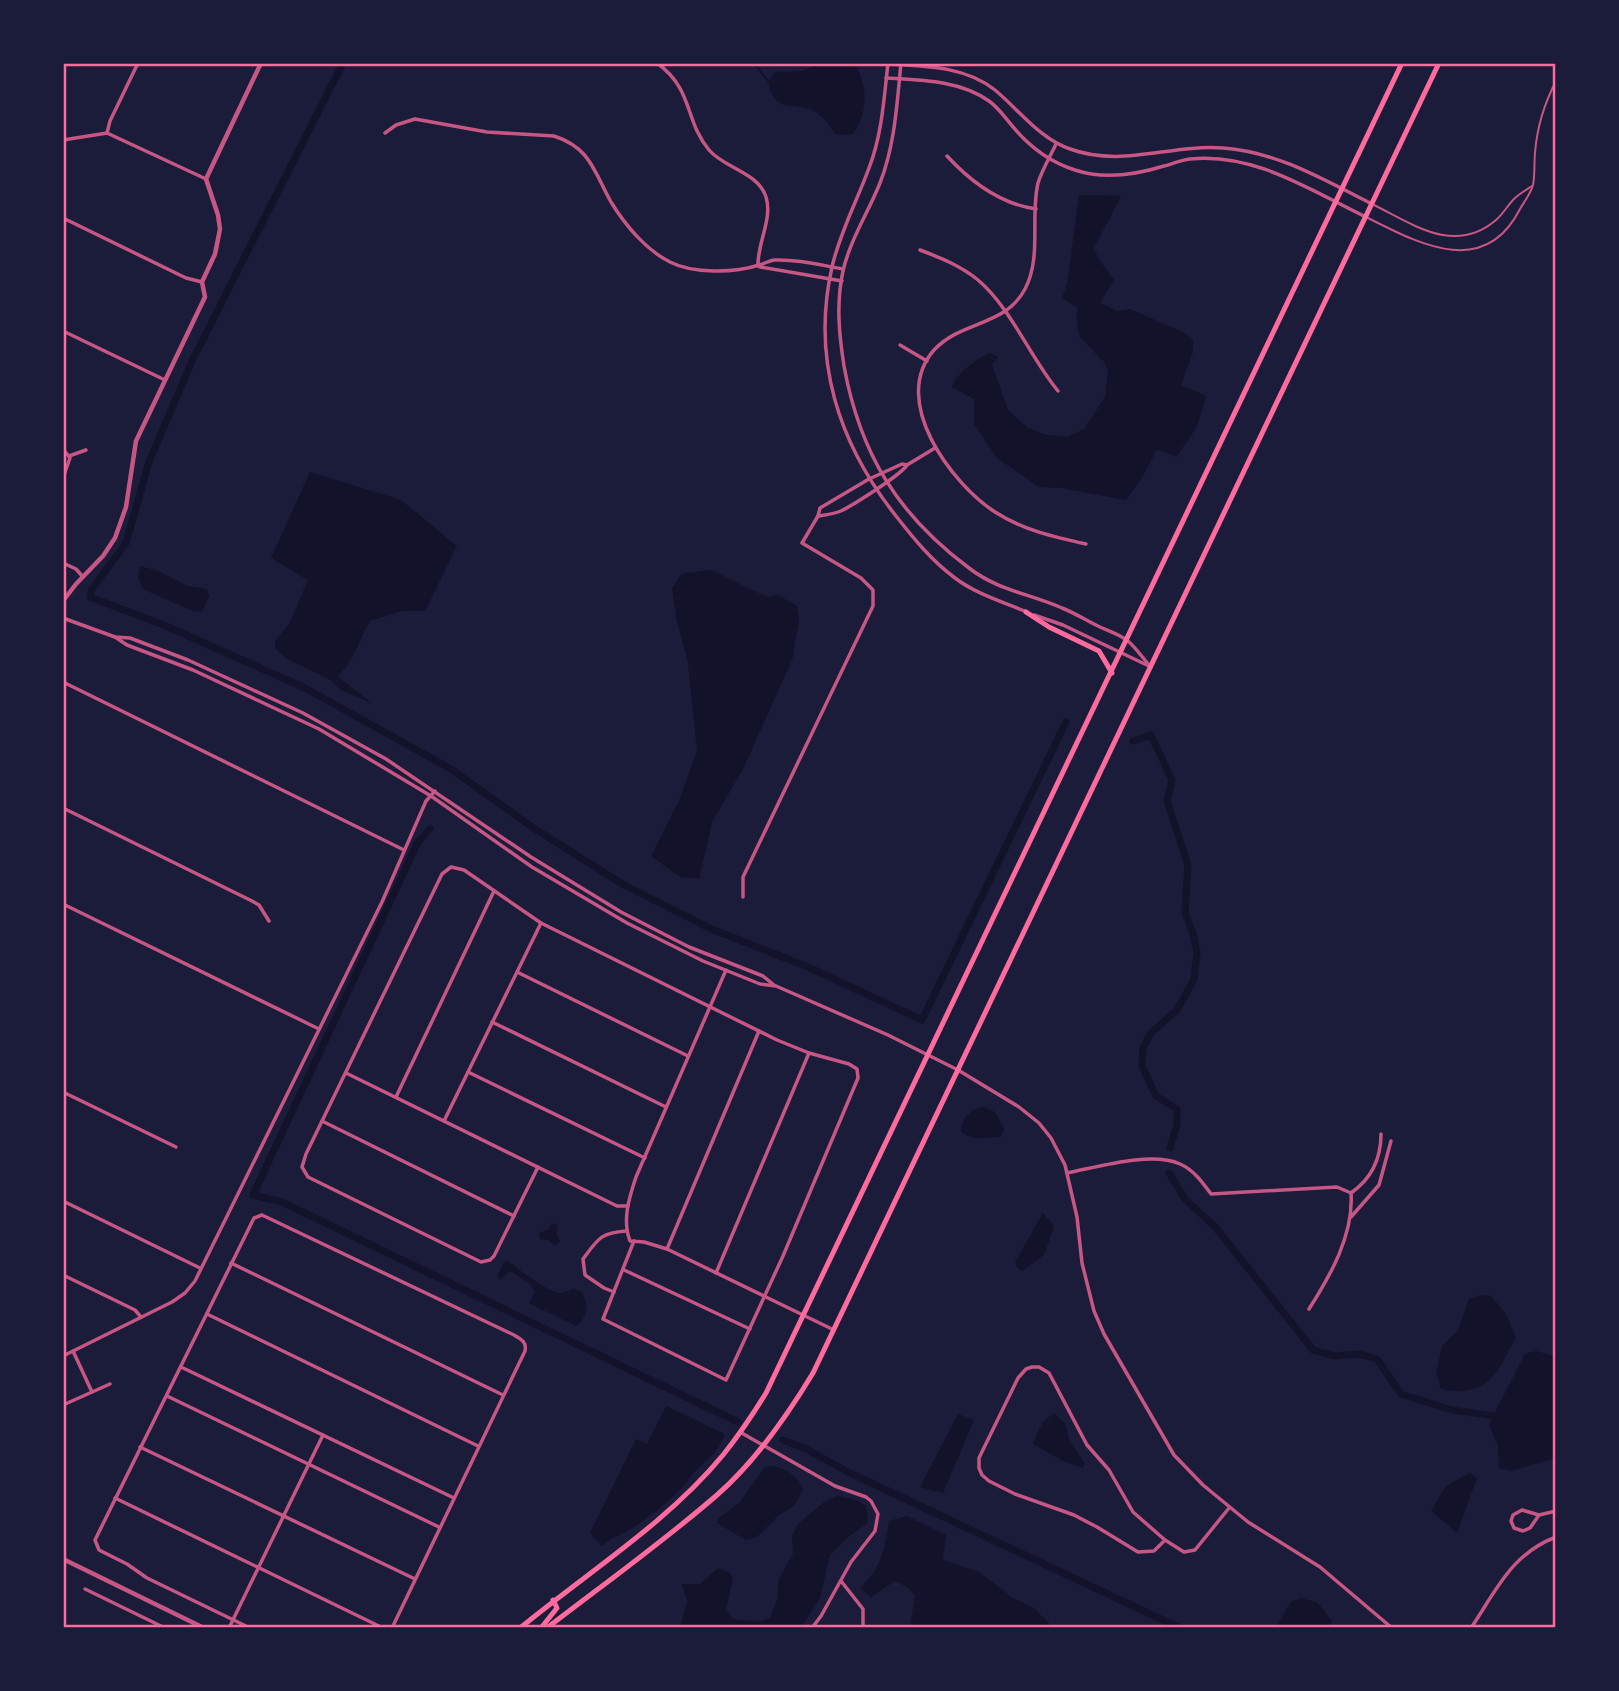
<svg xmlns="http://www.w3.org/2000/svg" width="1619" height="1691" font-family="Quicksand,sans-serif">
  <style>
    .water { fill: #12122b }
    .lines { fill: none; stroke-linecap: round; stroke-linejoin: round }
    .stream { stroke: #12122b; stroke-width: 2 }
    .canal { stroke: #12122b; stroke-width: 7 }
    .service { stroke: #c65784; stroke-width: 2 }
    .minor { stroke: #c65784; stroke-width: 3.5 }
    .tertiary { stroke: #c65784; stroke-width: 4.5 }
    .primary { stroke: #ff6b9d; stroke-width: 5 }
    .neatline { fill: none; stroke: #ff6b9d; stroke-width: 2.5 }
  </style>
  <rect width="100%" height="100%" fill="#1b1b3a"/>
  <g class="water">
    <path d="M 821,63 L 855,63 C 868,87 868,113 853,134 L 836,135 C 830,125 823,116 814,111 C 798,102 779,112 771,92 C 767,84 770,78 775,72 L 802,71 Z"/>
    <path d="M 1079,195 L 1121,196 L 1094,248 L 1098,258 L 1114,280 L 1100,303 L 1117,311 L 1130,309 L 1183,332 L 1193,339 L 1193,352 L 1181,385 L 1206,396 L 1197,427 L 1176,457 L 1157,449 L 1143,476 L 1126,500 L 1061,488 L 1039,487 L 997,458 L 974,424 L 974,399 L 952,387 C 957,372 976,360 989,353 L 998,357 L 992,365 L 1008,410 L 1028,428 L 1047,435 L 1067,437 L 1084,429 L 1105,397 L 1108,372 L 1105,363 L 1079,336 L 1076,317 L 1078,308 L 1062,298 L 1067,284 Z"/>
    <path d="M 310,472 L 401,500 L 457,546 L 425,611 L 401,611 L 370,621 C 359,639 354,663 337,676 L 373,704 L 341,690 L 329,679 L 287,659 L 275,648 L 275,641 L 289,624 L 308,580 L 271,558 Z"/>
    <path d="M 140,566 L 158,571 L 188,586 L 207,589 L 209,596 L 202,612 L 193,611 L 143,589 L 138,577 Z"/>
    <path d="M 711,570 L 767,597 L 778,595 L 797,606 L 799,621 L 792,660 L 743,769 L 712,822 L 699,879 L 680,877 L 651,856 L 679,801 L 697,751 L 688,663 L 676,617 L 672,588 L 681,574 Z"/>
    <path d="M 984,1107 L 995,1112 L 1004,1129 L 1001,1137 C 986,1137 972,1142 961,1131 C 962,1118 971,1108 984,1107 Z"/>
    <path d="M 1043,1213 L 1054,1226 L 1044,1255 L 1022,1271 L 1018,1268 L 1015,1262 Z"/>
    <path d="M 552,1223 L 558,1225 L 556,1233 L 560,1241 L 555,1246 L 548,1240 L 540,1239 L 539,1233 L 548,1230 Z"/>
    <path d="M 508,1261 C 518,1269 550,1294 562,1293 C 566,1292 569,1290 573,1289 L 582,1292 C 589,1305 588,1316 576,1326 L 529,1303 L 535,1292 L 530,1284 L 510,1271 L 500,1280 L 498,1275 L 503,1263 Z"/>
    <path d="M 1480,1295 L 1491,1296 L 1506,1314 L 1516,1337 C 1497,1373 1488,1399 1441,1389 L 1436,1373 L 1442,1346 L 1458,1330 L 1469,1299 Z"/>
    <path d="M 1536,1351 L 1556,1357 L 1556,1458 L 1510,1471 L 1499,1468 L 1498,1446 L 1489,1424 L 1525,1354 Z"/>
    <path d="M 666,1406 L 725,1434 C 718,1452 711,1456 698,1468 C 693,1473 689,1479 684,1485 C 670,1501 652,1515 634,1527 C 623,1534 612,1537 602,1546 L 590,1533 L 636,1439 L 647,1444 Z"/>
    <path d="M 1054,1413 L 1065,1423 L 1069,1439 L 1085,1464 L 1083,1468 L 1061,1460 L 1033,1444 L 1042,1423 Z"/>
    <path d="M 958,1414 L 974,1420 L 943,1493 L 920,1487 Z"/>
    <path d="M 773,1466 C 788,1470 797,1475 803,1489 L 795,1505 L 778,1516 L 757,1537 L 746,1540 L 717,1523 L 719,1518 L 739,1503 L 765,1467 Z"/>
    <path d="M 1470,1473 L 1477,1478 L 1457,1533 L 1431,1511 L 1446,1486 Z"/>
    <path d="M 837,1496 L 856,1500 L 866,1506 L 868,1523 L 848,1537 L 830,1555 L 820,1598 L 801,1628 L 680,1628 L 687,1602 L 682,1584 L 700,1584 L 718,1568 L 730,1573 L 733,1578 L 726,1609 L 733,1619 L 760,1622 L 770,1618 L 777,1600 L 779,1579 L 793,1554 L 792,1536 L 798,1524 L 824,1502 Z"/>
    <path d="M 907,1516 L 946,1535 L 943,1560 L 979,1572 L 1013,1598 L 1034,1608 L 1054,1628 L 1032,1628 L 1026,1625 L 1016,1628 L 910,1628 L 915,1595 L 907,1587 L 895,1581 L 871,1597 L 860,1588 C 881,1569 885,1548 889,1521 Z"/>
    <path d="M 1301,1598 L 1318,1603 L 1332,1621 L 1328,1628 L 1275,1628 L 1291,1602 Z"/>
  </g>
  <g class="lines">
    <path class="stream" d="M 754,63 L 769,82"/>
    <g class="canal">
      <path d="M 343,63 L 192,361 L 149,462 L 126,543 L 92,589 L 90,597 L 166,626 L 305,688 L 451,769 L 532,827 L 624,885 L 709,928 L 808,967 L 922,1020 L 1066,722"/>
      <path d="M 1133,741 L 1151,735 L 1172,780 L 1167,801 L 1188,865 L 1185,913 L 1193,933 L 1197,953 L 1194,979 L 1177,1010 L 1151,1033 L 1143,1048 L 1142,1066 L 1156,1096 L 1177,1109 L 1177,1124 L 1170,1148"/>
      <path d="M 430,829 L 418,842 L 253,1195 L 282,1202 L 738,1422"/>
      <path d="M 1169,1173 L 1185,1199 L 1216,1228 L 1313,1350 L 1334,1356 L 1359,1354 L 1377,1359 L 1401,1394 L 1452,1410 L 1495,1416"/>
      <path d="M 783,1440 L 806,1449 L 850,1473 L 1180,1628"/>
    </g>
    <g class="service">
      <path d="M 1374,205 C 1414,225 1455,255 1496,220 C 1503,214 1508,205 1514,199 C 1519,194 1526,190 1532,186"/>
      <path d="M 1366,217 C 1418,243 1484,280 1520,209 C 1524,202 1531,193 1533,185 C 1535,176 1534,163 1535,153 C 1537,127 1544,104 1556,81"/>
    </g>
    <g class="minor">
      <path d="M 657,63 C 694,90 684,120 709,150 C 724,168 759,173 766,197 C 773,218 757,244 758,266"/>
      <path d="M 888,63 C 884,98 882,135 869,168 C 857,201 840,232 832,267 C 811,360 839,444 896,516 C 914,539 932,561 955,578 C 976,594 1003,602 1027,612"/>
      <path d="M 901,63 C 897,103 895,145 880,183 C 868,213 850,240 843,271 C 836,303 839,334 844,366 C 860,454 898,515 969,568 C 997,590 1030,594 1062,608 C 1075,613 1087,621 1100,627 C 1109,631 1121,635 1128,641 C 1136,648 1142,657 1149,665"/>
      <path d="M 888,64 C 924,66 965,66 995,90 C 1019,110 1040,139 1070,149 C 1123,168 1169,144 1223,148 C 1278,152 1324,180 1372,204"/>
      <path d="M 886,78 C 920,80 959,80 989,101 C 999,108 1006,119 1014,128 C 1031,148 1050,162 1075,170 C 1104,180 1135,175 1164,166 C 1172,164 1181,160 1190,159 C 1253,152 1310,190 1364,216"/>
      <path d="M 107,133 L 110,121 L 138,63"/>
      <path d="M 385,133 L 396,125 L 415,119 L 487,132 L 554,136 C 591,148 594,172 611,202 C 625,225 646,250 670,262 C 693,274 735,273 759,265 C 764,264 768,261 774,260 C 797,259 820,265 843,269"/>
      <path d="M 63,140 L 107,133 L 206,179"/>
      <path d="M 1056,144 C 1050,157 1042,170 1038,183 C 1030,217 1042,257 1025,289 C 1005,327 962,320 934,350 C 889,401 952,484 995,512 C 1023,530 1054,537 1086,544"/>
      <path d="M 947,156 C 971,182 1000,204 1036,209"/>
      <path d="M 63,218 L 186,278 L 202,282"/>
      <path d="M 920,250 C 941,258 961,266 978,280 C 1011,308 1030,357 1058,391"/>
      <path d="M 760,267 L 842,281"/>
      <path d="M 63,331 L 165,380"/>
      <path d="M 900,345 L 927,361"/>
      <path d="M 63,449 L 70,458 L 63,478"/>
      <path d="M 69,456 L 86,450"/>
      <path d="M 818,516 C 825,515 834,514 841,511 C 853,505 901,475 907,465 L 935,448"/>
      <path d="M 63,563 L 76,569 L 83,577"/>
      <path d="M 1034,615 L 1063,625 L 1151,667"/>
      <path d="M 63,618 L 115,637 L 130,638 L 188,660 L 303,713 L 386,759 L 531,857 L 621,912 L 689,947 L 763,976 L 774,985"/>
      <path d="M 115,637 L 127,645 L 193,670 L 319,729 L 431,796 L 532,867 L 627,923 L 703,961 L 760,984 L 776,986 L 888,1035 L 958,1070 L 1019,1107 L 1039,1123 L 1051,1138 L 1065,1165 L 1077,1217 L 1082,1263 L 1094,1311 L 1104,1334 L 1174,1455 L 1203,1485 L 1248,1522 L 1320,1567 L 1392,1628"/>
      <path d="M 63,682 L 404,850"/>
      <path d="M 63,808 L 252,901 L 259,905 L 269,921"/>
      <path d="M 743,897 L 743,877 L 873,606 L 873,590 L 861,578 L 802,543 L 818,516 L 820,508 L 869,479 L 902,464 L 907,465"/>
      <path d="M 63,904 L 319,1029"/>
      <path d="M 726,970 L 636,1177 C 629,1198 622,1220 630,1241 L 644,1242 L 667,1249 L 834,1330"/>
      <path d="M 517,972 L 688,1056"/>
      <path d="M 492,1022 L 666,1107"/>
      <path d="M 468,1072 L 645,1158"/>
      <path d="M 346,1073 L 617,1206 L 628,1206"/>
      <path d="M 63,1092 L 176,1147"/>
      <path d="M 396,1097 L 494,891"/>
      <path d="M 322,1121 L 514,1216"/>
      <path d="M 444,1121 L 541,923"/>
      <path d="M 538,1167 L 494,1256 L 490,1260 L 481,1262 L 308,1177 L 302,1167 L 306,1154 L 442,874 L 451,867 L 464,870 L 541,923 L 777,1040 L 809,1053 L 849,1064 L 857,1069 L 858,1078 L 783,1256 L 726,1380 L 603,1319 L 634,1241"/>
      <path d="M 1067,1173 C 1098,1167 1151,1151 1180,1164 C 1194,1170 1203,1183 1211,1194 L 1337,1187 L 1351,1193 C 1371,1179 1381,1159 1381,1134"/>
      <path d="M 63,1201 L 200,1268"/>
      <path d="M 1351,1217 L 1379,1185 L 1391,1141"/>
      <path d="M 667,1249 L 759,1031"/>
      <path d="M 231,1263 L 503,1395"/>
      <path d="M 624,1270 L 750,1329"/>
      <path d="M 716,1273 L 809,1053"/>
      <path d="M 63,1275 L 135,1310 L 141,1317"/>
      <path d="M 614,1292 L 604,1288 L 585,1275 L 583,1259 C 598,1239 600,1233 626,1231"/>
      <path d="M 1309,1309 C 1330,1276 1354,1235 1351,1193"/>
      <path d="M 207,1314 L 478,1446"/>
      <path d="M 73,1351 L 92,1392"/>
      <path d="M 63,1356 L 172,1302 L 185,1293 L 195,1281 L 382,902 L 426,801 L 435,791"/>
      <path d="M 181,1367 L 454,1498"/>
      <path d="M 1032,1367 L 1039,1367 L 1049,1373 L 1087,1445 L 1109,1470 L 1133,1512 L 1165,1540 L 1154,1551 L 1138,1552 L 1097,1527 L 1074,1515 L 1015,1494 L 989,1481 L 982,1475 L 979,1468 L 979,1458 L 1018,1378 L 1026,1369 Z"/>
      <path d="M 167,1396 L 439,1527"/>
      <path d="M 63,1405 L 110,1384"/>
      <path d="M 740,1432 L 835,1486 L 866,1497 L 871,1501 L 878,1514 L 875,1531 L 851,1562 L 821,1616 L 812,1628"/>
      <path d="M 140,1447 L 415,1579"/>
      <path d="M 115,1498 L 383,1628"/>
      <path d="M 1522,1510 L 1539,1515 L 1530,1528 L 1523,1531 L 1514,1528 L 1511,1521 L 1513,1515 Z"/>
      <path d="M 1539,1515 L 1556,1511"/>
      <path d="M 1165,1540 L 1184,1552 L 1195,1550 L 1229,1508"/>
      <path d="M 841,1581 L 863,1609 L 863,1628"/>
      <path d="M 85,1589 L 165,1628"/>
      <path d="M 229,1628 L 323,1435"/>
      <path d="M 250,1628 L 147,1578 L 127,1564 L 99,1550 L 95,1540 L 254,1218 L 262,1215 L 514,1335 C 521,1339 527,1342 525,1351 L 392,1628"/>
      <path d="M 1471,1628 C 1496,1591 1511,1554 1556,1537"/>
    </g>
    <g class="tertiary">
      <path d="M 63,601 L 76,584 L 103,556 L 115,538 L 126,507 L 136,441 L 205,297 L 202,282 L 215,254 L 220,229 L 218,215 L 206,179 L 261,63"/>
      <path d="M 63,1559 L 204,1628"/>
    </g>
    <g class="primary">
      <path d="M 1026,612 L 1049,627 L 1099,651 L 1112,673"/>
      <path d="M 520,1628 C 588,1572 667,1523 723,1455 C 739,1435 753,1414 766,1393 L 1402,63"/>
      <path d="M 541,1628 L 557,1608 L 553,1600"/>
      <path d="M 547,1628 C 604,1584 663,1542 717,1495 C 756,1461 787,1416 813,1373 L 1439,63"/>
    </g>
  </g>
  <rect width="1619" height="1691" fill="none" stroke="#1b1b3a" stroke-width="130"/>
  <rect x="65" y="65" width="1489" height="1561" class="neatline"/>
</svg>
